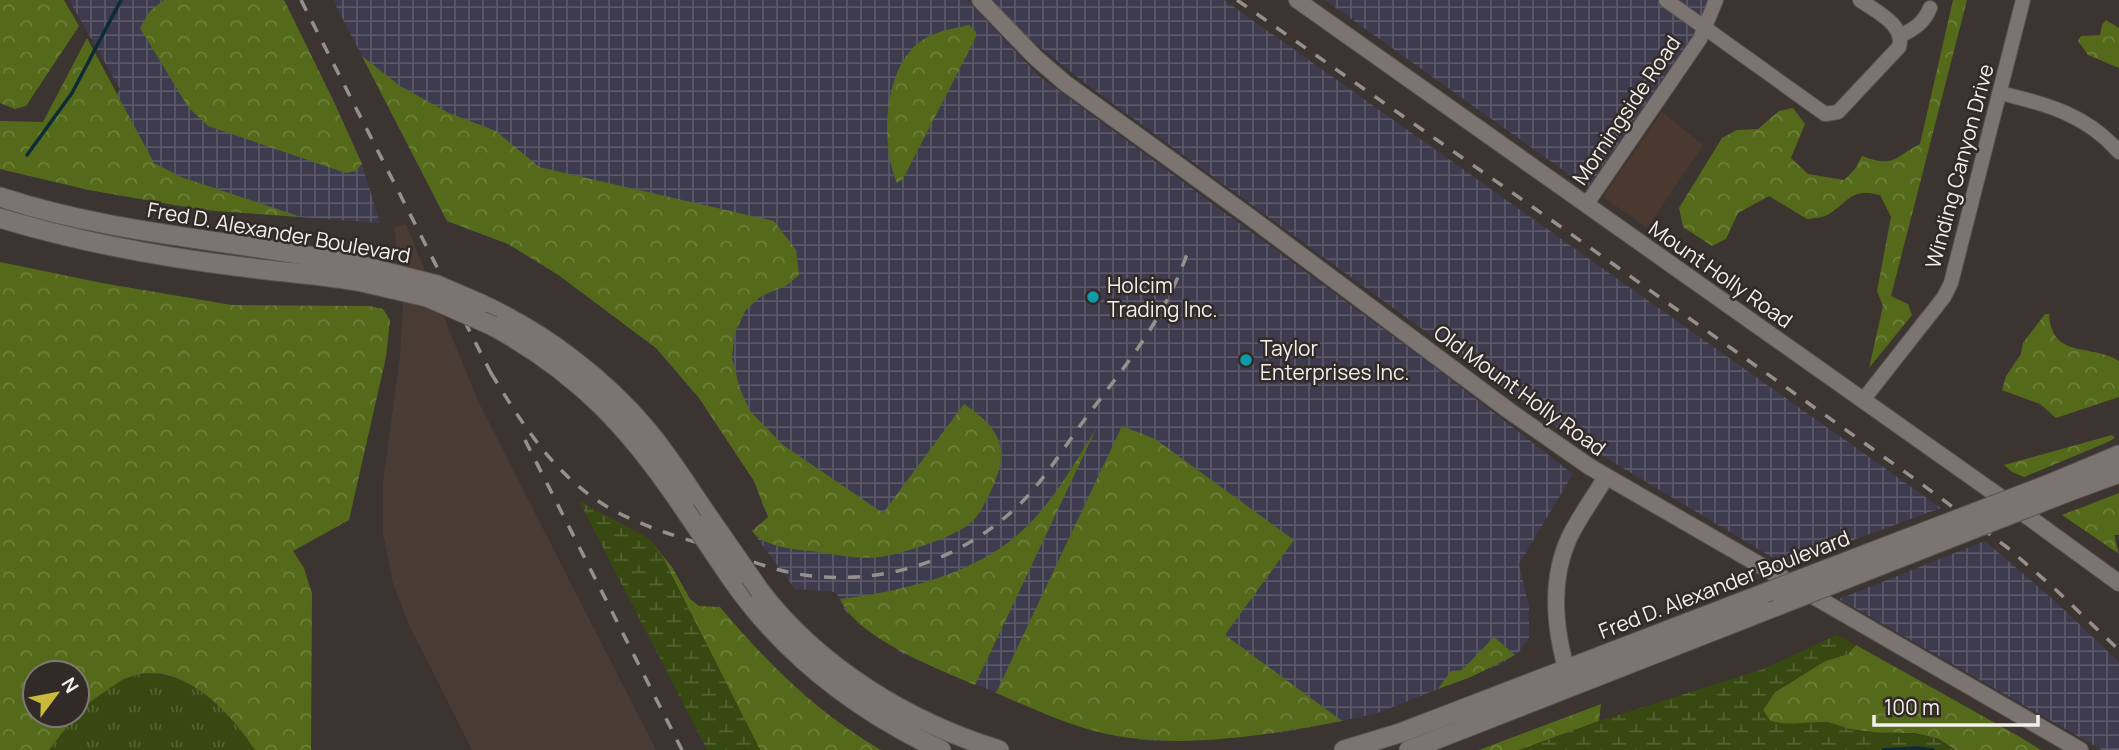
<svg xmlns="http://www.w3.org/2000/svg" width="2119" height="750" font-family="Manrope,sans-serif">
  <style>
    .commercial { fill: #4b3930 }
    .industrial { fill: url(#industrial-grid) }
    .built { fill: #483c34 }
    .grass { fill: url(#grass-tufts) }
    .forest { fill: url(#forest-crowns) }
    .wetland { fill: url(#wetland-marsh) }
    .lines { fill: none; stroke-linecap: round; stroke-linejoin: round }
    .stream { stroke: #0c2a37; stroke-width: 3.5 }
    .minor-casing { stroke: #58534f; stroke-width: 16 }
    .tertiary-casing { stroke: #58534f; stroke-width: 18 }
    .secondary-casing { stroke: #58534f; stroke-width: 21 }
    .minor { stroke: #7c7470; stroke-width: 14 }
    .tertiary { stroke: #7c7470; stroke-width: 16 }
    .secondary { stroke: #7c7470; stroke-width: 19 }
    .rail { stroke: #95908c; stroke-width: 3.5; stroke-dasharray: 12 12; stroke-linecap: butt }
    .secondary-bridge-casing { stroke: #58534f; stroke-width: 21; stroke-linecap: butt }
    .secondary-bridge { stroke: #7c7470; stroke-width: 19 }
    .culture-dot { fill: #0f9aa8; stroke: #312a26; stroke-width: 2.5 }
    .labels { text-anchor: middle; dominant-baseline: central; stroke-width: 5; stroke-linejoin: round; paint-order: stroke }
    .street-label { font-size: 21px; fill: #f3efec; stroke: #312a26 }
    .poi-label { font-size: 21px; fill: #f3efec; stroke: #312a26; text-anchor: start }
  </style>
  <defs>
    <pattern id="industrial-grid" width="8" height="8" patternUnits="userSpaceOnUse" patternTransform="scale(1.75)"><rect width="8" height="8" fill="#3d3b4d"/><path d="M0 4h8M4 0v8" fill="none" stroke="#5a5867"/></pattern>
    <pattern id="grass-tufts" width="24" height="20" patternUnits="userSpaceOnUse" patternTransform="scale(1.75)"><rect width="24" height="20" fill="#384811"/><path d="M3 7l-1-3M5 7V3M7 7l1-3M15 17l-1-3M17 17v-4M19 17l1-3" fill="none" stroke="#556334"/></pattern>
    <pattern id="forest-crowns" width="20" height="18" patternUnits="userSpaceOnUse" patternTransform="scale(1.75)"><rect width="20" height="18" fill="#546a1a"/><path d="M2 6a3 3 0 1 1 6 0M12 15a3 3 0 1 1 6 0" fill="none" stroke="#6d803b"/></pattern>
    <pattern id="wetland-marsh" width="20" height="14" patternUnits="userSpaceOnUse" patternTransform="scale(1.75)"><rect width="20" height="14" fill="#384811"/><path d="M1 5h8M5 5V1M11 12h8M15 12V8" fill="none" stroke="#556334"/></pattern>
  </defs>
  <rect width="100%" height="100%" fill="#3b3430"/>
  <path class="commercial" d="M 1662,112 L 1703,145 L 1647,228 L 1603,197 Z"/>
  <g class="industrial">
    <path d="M 69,0 L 284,0 L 334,102 L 362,164 L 380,223 L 203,210 L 89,190 L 0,169 L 0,121 L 98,124 L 120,89 Z"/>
    <path d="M 333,0 L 967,0 L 1039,76 L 1427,361 L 1573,474 L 1519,564 L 1529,606 L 1529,638 L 1519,652 L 1501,664 L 1375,714 L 1287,732 L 1198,740 L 1148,741 L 1104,733 L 1047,714 L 901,653 L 845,611 L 836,592 L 795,589 L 752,531 L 768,518 L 754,481 L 699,398 L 656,348 L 557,274 L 508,244 L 447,221 Z"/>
    <path d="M 989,0 L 1224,0 L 1941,508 L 1785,565 L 1566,434 L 1090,87 L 1012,25 Z"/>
    <path d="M 1325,0 L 1709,0 L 1695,32 L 1588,188 Z"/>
    <path d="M 1985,541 L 2056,602 L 2119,662 L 2119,750 L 2102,750 L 1839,599 Z"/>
  </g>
  <path class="built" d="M 406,224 L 478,401 L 656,750 L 472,750 L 410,627 L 393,584 L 383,533 L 383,482 L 400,355 L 403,304 L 394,227 Z"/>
  <path class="grass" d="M 151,673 C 162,676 174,677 184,681 C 215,694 236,723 255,750 L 49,750 C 70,721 91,694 124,679 C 132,675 143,675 151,673 Z"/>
  <g class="forest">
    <path d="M 0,0 L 64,0 L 79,26 L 26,106 L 15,109 L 0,103 Z"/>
    <path d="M 164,0 L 284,0 L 334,102 L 362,164 L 356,171 L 346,173 L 208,126 L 188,107 L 140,28 L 150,11 Z"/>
    <path d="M 1953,0 L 1967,0 L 1891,296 L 1908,304 L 1912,315 L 1869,368 L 1883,306 L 1877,291 L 1891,217 L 1880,195 C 1850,188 1851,200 1829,214 C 1823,218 1814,218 1807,219 L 1769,196 L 1738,213 L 1726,239 L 1712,246 L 1683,227 L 1679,208 L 1722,138 L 1737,130 L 1758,129 L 1779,111 L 1793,108 L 1805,124 L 1791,158 L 1808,174 L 1844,180 L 1855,169 L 1862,156 C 1894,168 1893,158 1920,144 Z"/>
    <path d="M 2106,20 L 2119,28 L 2119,68 L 2088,55 L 2078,41 L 2081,36 L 2100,35 L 2102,25 Z"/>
    <path d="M 969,25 L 976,32 L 976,37 L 903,179 L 897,183 C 881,144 883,73 917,44 C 931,32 951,29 969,25 Z"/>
    <path d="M 87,38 L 154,163 L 181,177 L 301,217 L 203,210 L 89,190 L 0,169 L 0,121 L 43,122 Z"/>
    <path d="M 362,56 L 400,86 L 449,113 L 496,131 L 539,167 L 774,221 L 796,250 L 799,275 L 787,285 L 760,297 L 745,311 L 734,335 L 732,358 L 740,389 L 750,411 L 783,445 L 883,513 L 964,404 C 1002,430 1011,450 990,493 C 984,505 978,519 965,527 C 950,538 899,555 880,557 C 857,560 834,554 811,551 C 792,549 764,547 752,531 L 768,517 L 754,481 L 699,398 L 656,348 L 557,274 L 508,244 L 447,221 Z"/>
    <path d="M 0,262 L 102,283 L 232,305 L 369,306 L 383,309 L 390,320 L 386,357 L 349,520 L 293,551 L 304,568 L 312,594 L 311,750 L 255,750 C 229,710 178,655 124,679 C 118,682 112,687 106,691 C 95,698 86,704 77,714 L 77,673 L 35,673 L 35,715 L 76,715 L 49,750 L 0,750 Z"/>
    <path d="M 2045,314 L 2049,314 C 2052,360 2091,343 2119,361 L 2119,397 L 2056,418 L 2040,404 L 2002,390 L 2006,376 L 2021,354 L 2023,343 Z"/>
    <path d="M 1122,426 L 1155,439 L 1294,540 L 1225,635 L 1342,721 C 1268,735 1182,750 1107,734 C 1069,726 1032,708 996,693 Z"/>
    <path d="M 1097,427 L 975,685 C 938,669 856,637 840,599 C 908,590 984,573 1033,520 C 1059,492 1077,459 1097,427 Z"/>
    <path d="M 2112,435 L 2115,438 L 2108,442 L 2024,477 L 2012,472 L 2004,465 Z"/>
    <path d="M 2119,493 L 2119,535 L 2114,535 L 2119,554 L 2062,515 Z"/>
    <path d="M 648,538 L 672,567 L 690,599 L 699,606 L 720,607 C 767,663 818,714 881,750 L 760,750 L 663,558 Z"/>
    <path d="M 1494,637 L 1515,655 L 1471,677 L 1438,689 L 1451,671 L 1462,670 Z"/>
    <path d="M 1856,645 L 2020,737 L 2041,750 L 1955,750 L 1939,739 L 1915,733 L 1881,733 L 1849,729 L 1827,722 L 1787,725 L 1770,721 L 1763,710 L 1775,692 L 1825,661 L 1848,654 Z"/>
    <path d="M 1601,704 L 1599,721 L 1519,750 L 1479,750 Z"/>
  </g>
  <g class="wetland">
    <path d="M 579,501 L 648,538 L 663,558 L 760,750 L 707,750 Z"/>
    <path d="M 1837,635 L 1856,645 L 1848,654 L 1825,661 L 1775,692 L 1763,710 L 1770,721 C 1790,726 1803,722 1824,722 C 1833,722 1841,727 1850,729 C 1886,737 1925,725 1955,750 L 1519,750 L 1599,721 L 1763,669 Z"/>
  </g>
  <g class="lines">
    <g class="stream">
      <path d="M 27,155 L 72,93 L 121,0"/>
      <path d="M 1883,750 L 1918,748 L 1933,750"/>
    </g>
    <g class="minor-casing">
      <g id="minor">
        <path d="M 1666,0 L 1825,114 L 1838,112 L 1899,47 C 1906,25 1875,11 1860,0"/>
        <path d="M 1900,36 C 1914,29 1924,23 1930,8"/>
        <path d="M 2000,93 C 2047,104 2087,115 2119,152"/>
        <path d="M 1586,205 L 1700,39 L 1716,0"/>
        <path d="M 1863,400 L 1944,297 L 1951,283 L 2023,0"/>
      </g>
    </g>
    <g class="tertiary-casing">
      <g id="tertiary">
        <path d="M 980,0 L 1035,57 L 1065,83 L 1250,217 L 1508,410 L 1590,467 L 2080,750"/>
        <path d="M 1297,0 L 2034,521 L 2119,583"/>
        <path d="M 1569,678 C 1555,633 1549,582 1569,538 C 1579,517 1594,497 1606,477"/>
      </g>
    </g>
    <g class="secondary-casing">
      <g id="secondary">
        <path d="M 0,197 C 118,236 241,240 362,266"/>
        <path d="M 0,218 C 82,243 166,258 251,268 C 288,273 325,275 362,282"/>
        <path d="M 481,304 C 544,333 604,378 648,431 C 671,459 690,490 710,519"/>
        <path d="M 493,326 C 580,374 630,428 685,510"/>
        <path d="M 2052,483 L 2119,455"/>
        <path d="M 2065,493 L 2119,473"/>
        <path d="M 733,581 C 786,656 858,711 941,750"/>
        <path d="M 760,591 C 819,668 908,722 999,750"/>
        <path d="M 1344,750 L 1400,733 L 1765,593"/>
        <path d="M 1409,750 L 1782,604"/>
      </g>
    </g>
    <use href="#minor" class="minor"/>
    <use href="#tertiary" class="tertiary"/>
    <use href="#secondary" class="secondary"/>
    <g class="rail">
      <path d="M 301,0 L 495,381"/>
      <path d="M 1237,0 L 1547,217 L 1919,482 L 2008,548 L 2055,589 L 2119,650"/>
      <path d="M 491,373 C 529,435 565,492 636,521 C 660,532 686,539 711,547 C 743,558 778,573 813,576 C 891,584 964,558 1020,504 C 1046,478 1066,444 1088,415 C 1129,361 1164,319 1187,254"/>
      <path d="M 525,440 L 682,750"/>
    </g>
    <g class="secondary-bridge-casing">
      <g id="secondary-bridge">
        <path d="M 362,266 L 437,285 L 481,304"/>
        <path d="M 362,282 L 427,297 L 493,326"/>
        <path d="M 685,510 L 733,581"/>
        <path d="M 710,519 L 760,591"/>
        <path d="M 1765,593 L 2052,483"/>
        <path d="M 1782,604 L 2065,493"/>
      </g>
    </g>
    <use href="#secondary-bridge" class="secondary-bridge"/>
  </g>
  <g class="culture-dot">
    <circle cx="1093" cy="297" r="7"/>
    <circle cx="1246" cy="360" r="7"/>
  </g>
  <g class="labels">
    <g class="street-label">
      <text transform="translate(1626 110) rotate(-56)">Morningside Road</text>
      <text transform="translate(1959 166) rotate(-75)">Winding Canyon Drive</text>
      <text transform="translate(279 232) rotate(10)">Fred D. Alexander Boulevard</text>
      <text transform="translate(1721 274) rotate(35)">Mount Holly Road</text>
      <text transform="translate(1520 390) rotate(36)">Old Mount Holly Road</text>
      <text transform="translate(1724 584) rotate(-21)">Fred D. Alexander Boulevard</text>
    </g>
    <g class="poi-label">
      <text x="1107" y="285">Holcim<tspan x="1107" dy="24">Trading Inc.</tspan></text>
      <text x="1260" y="348">Taylor<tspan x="1260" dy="24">Enterprises Inc.</tspan></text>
    </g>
  </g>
  <g transform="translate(56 694) rotate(58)"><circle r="33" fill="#312a26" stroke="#7f7975" stroke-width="2"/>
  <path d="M0-5L12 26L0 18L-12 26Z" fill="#c9ba3a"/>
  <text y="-10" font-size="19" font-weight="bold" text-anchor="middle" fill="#f3efec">N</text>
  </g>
  <path d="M1874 715v10h164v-10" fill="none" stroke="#f3efec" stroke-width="3.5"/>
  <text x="1884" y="715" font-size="21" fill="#f3efec" stroke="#312a26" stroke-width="5" paint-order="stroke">100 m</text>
</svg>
